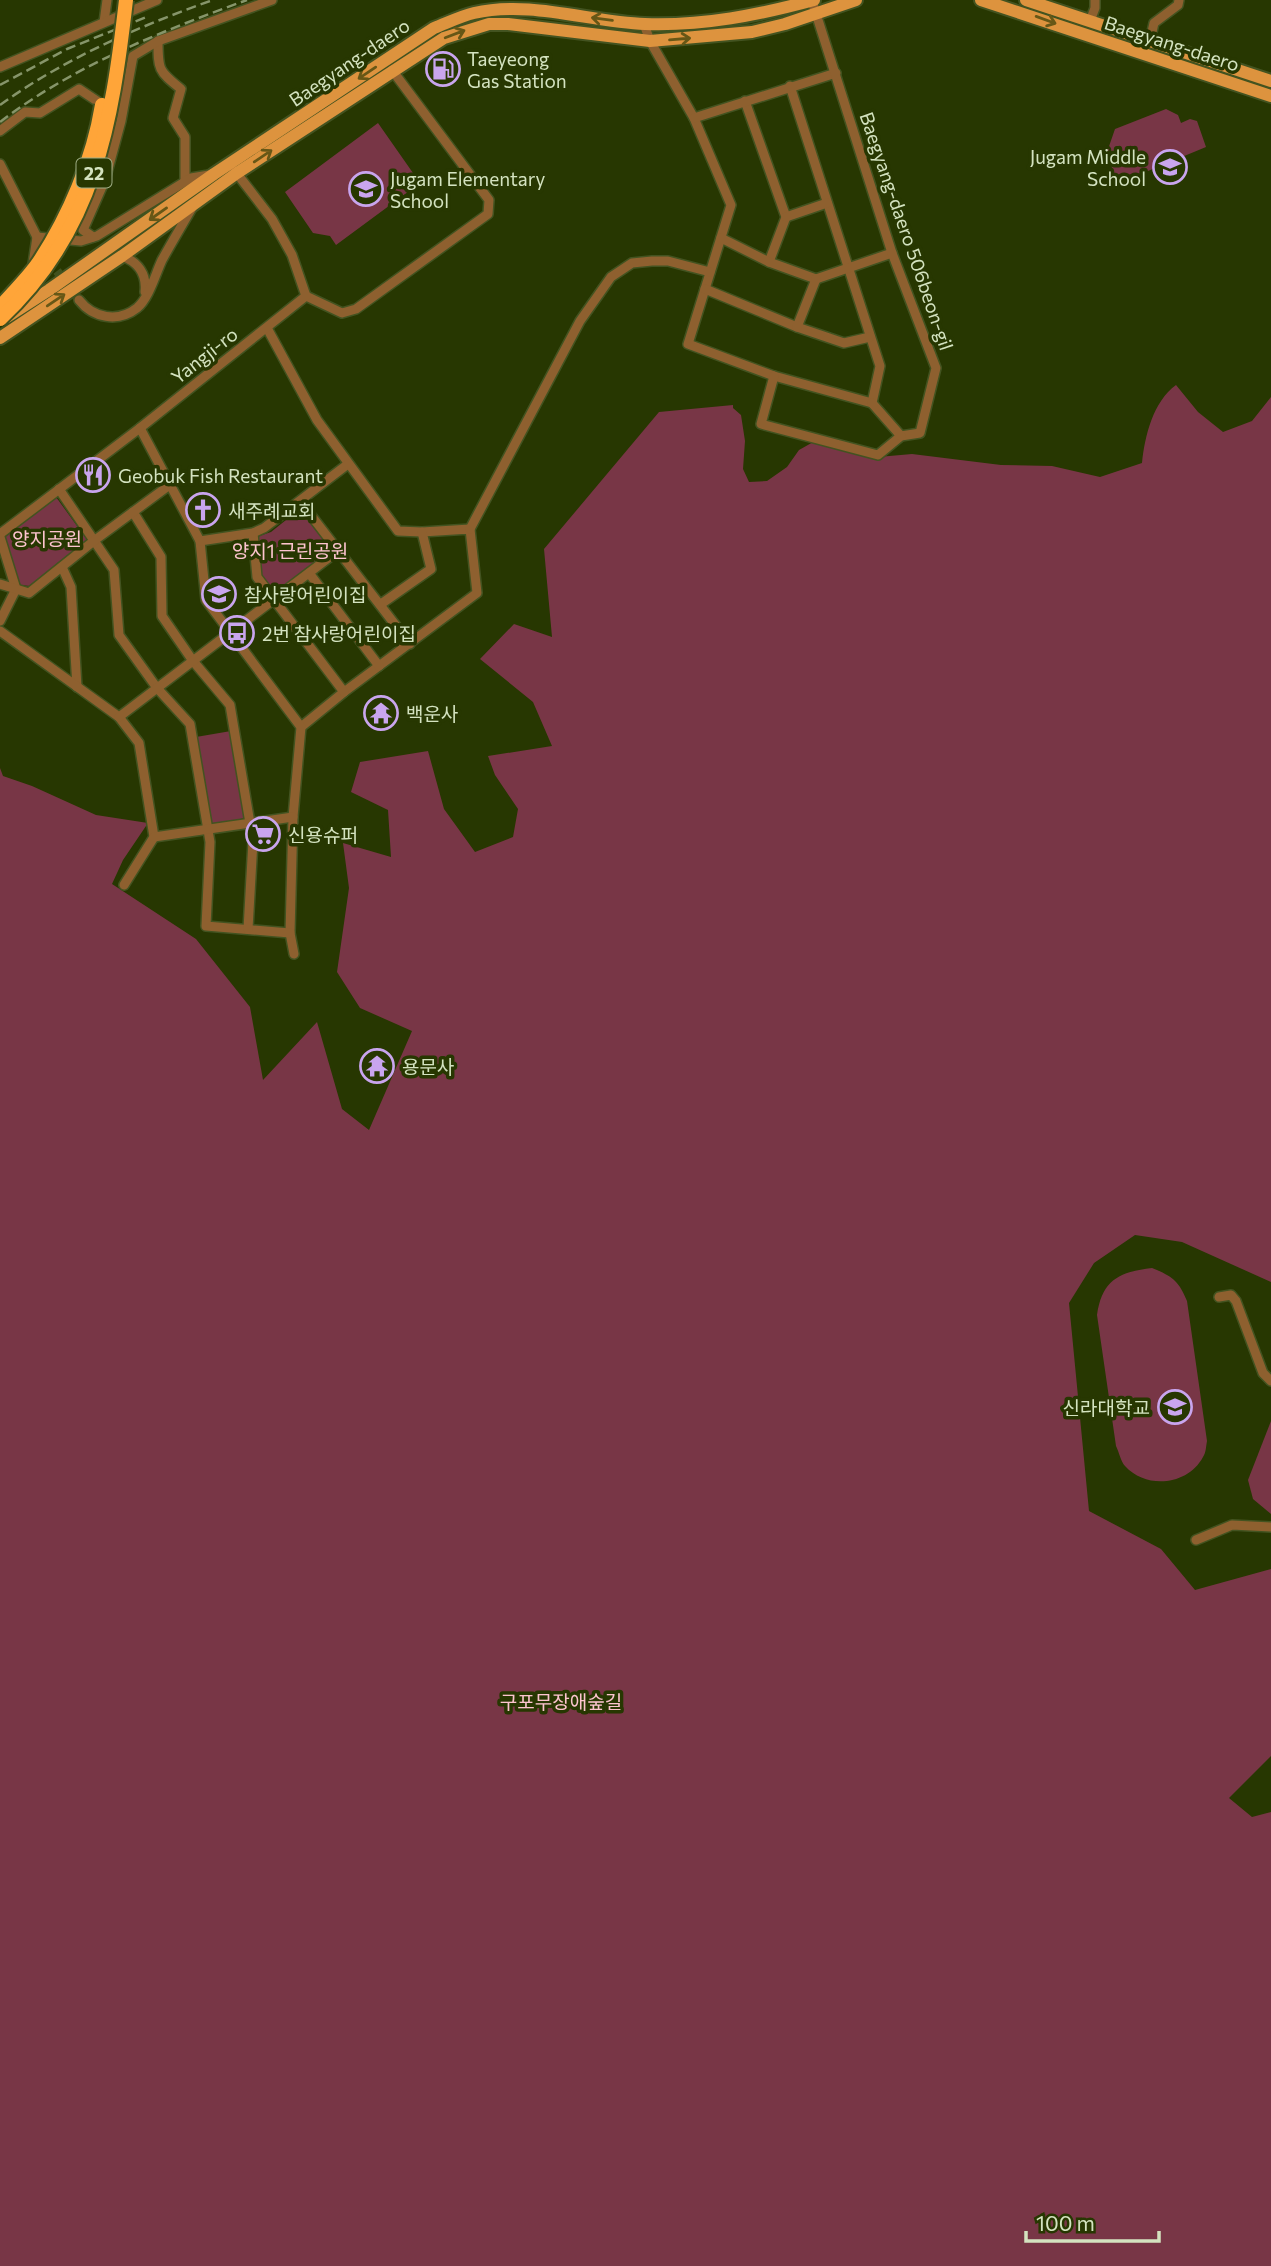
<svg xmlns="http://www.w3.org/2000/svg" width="1271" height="2266" font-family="Commissioner,'Noto Sans KR',sans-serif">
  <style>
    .green { fill: #783646 }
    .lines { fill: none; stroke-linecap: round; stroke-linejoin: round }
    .minor-tunnel { stroke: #41511e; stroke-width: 9; stroke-dasharray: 9 4.5; stroke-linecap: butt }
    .minor-casing { stroke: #435320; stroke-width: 12 }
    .major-casing { stroke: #435320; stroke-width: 16 }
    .minor { stroke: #8e602f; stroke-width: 9 }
    .major { stroke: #dd933e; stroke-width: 12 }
    .rail { stroke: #86956a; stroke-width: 2.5; stroke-dasharray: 10 5; stroke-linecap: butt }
    .highway-bridge-casing { stroke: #435320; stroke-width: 18; stroke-linecap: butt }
    .highway-bridge { stroke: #ffa539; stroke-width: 14 }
    .oneway { stroke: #675716 }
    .labels { text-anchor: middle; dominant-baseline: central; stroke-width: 7; stroke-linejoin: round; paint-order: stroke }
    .shield { fill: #273701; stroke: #a0af87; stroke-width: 2 }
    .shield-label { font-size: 18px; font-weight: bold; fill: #d4e3c0 }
    .street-label { font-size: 19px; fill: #d4e3c0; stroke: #273701 }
    .poi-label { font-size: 19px; fill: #d4e3c0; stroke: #273701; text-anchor: start }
    .park-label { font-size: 19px; fill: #fdc4cf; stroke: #273701 }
  </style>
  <rect width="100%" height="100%" fill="#273701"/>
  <g class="green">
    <path d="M 1166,109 L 1178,115 L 1181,123 L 1190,119 L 1197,121 L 1206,147 L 1119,183 L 1106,155 L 1115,129 Z"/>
    <path d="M 378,123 L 420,183 L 336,245 L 330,236 L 313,233 L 285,192 Z"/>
    <path d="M 1176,385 L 1198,412 L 1223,432 L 1252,421 L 1271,397 L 1271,1282 L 1182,1242 L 1135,1235 L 1094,1263 L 1069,1303 L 1089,1511 L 1161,1549 L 1195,1590 L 1271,1569 L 1271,1756 L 1229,1798 L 1252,1817 L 1271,1812 L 1271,2266 L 0,2266 L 0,768 L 3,776 L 32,786 L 96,815 L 148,823 L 123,860 L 112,884 L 196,939 L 250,1007 L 263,1080 L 317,1022 L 342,1109 L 369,1130 L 412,1031 L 360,1008 L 337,972 L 349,888 L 343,843 L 391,857 L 388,810 L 351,792 L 360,762 L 428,751 L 444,809 L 475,852 L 513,837 L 518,809 L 495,775 L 488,756 L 552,746 L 533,702 L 480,659 L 514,624 L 552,637 L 544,549 L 659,412 L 733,405 L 733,408 L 741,415 L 745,441 L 743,469 L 749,482 L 767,481 L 787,467 L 799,450 L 815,441 L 878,457 L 912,454 L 1001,465 L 1052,466 L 1100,477 L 1142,463 C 1145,435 1153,402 1176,385 Z"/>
    <path d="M 56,497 L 88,541 L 30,586 L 20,585 L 5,537 Z"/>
    <path d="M 301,508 L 331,550 L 276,595 L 261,577 L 256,537 L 271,532 Z"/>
    <path d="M 231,731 L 244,817 L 249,817 L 209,826 L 196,737 Z"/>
    <path d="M 1152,1268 C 1172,1276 1179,1281 1187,1301 L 1207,1441 C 1206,1446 1206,1453 1203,1457 C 1188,1485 1147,1490 1125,1466 C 1121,1462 1119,1452 1116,1446 L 1097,1315 C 1102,1280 1119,1272 1152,1268 Z"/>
    <path d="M 1271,1421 L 1271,1514 L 1253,1499 L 1248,1480 Z"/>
  </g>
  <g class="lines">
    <path class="minor-tunnel" d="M 57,271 L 79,300"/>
    <g class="minor-casing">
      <g id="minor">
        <path d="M 1090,21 L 1095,8 L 1095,0"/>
        <path d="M 104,22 L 107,0"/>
        <path d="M 644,24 L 650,41 L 694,118 L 731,205 L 688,344 L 774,376 L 872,403"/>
        <path d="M 158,41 C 158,69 158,71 181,89 L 173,118 L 185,137 L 185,181"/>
        <path d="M 1150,41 L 1154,23 L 1178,5 L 1179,0"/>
        <path d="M 0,67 L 157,0"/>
        <path d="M 790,86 L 880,366 L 872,403"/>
        <path d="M 745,101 L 786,217 L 769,262"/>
        <path d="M 694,118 L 836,73"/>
        <path d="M 0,131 L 25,112 L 40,113 L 79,89 L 106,107"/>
        <path d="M 0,164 L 39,241"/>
        <path d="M 786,217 L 827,203"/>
        <path d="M 93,237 L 83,230 L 105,180 L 121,121 L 133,56 L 158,41 L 272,0"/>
        <path d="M 721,238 L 769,262 L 816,279"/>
        <path d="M 122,256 C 138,262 147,274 145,292"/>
        <path d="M 33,264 L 37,237 L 81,241 L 97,236 L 191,178 L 209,175"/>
        <path d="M 816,279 L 892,253"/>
        <path d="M 705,289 L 797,327 L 844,343 L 870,337"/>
        <path d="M 306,296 L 342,313 L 356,309 L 488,214 L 489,200 L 392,70"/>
        <path d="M 79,300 C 93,318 118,323 137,308 C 149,298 155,275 162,260 C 172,242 182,225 192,208"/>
        <path d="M 797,327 L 816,279"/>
        <path d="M 267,328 L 317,420 L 398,531 L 422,532 L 470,529 L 477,593 L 344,692 L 301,727"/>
        <path d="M 774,376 L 761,424 L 878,455 L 901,436 L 920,433 L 936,368 L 892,253 L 812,1"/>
        <path d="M 872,403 L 901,436"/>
        <path d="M 140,428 L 200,541 L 206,600 L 301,727 L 293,817 L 290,933 L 294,954"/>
        <path d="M 59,489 L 114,570 L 119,635 L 157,688 L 190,724 L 210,842 L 206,926 L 290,933"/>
        <path d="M 300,501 L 410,644"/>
        <path d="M 133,512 L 161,557 L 162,616 L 193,661 L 230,705 L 253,841 L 248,929"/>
        <path d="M 470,529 L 580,321 L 611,277 L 632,263 L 652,261 L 668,261 L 710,272"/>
        <path d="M 253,533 L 257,577 L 344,692"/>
        <path d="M 0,534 L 140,428 L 306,296 L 292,255 L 272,219 L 235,171"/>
        <path d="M 0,537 L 16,589 L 0,621"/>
        <path d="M 200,541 L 253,533 L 264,528 L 348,464"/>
        <path d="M 62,567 L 71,587 L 77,687"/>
        <path d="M 309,573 L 379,666"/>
        <path d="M 0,584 L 29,593 L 95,540 L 171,484"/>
        <path d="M 381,604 L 431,569 L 422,532"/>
        <path d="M 0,631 L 119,717 L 139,743 L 154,837 L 124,885"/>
        <path d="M 119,717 L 339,550"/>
        <path d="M 154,837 L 293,817"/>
        <path d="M 1219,1297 L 1231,1295 L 1236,1301 L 1263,1373 L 1271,1381"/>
        <path d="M 1196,1540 L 1232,1525 L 1271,1527"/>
      </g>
    </g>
    <g class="major-casing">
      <g id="major">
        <path d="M 981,0 L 1271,96"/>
        <path d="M 1026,0 L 1271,81"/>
        <path d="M 7,317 L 49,290 L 214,174 L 434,28 C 447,23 461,16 474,13 C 531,0 589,22 645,24 C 703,26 759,15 814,0"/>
        <path d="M 0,338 L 122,256 L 237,173 L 444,38 L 489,24 L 508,24 L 650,41 L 752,32 L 785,24 L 856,0"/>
      </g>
    </g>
    <use href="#minor" class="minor"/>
    <use href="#major" class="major"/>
    <g class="rail">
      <path d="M 0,85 L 67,49 L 149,16"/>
      <path d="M 0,105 C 64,59 139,26 213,0"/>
      <path d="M 0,122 C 73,66 162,31 247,0"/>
    </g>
    <g class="highway-bridge-casing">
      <g id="highway-bridge">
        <path d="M 3,304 C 15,290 29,277 39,262 C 69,216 93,160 102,105"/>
        <path d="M 0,319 C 95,231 112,122 126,0"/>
      </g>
    </g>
    <use href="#highway-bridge" class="highway-bridge"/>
  </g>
  <defs><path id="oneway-shaft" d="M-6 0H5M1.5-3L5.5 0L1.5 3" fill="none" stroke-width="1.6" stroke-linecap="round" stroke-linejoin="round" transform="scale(1.75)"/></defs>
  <g class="oneway">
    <use href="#oneway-shaft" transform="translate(602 19) rotate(-173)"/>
    <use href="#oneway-shaft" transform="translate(1046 20) rotate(20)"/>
    <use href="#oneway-shaft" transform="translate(455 34) rotate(-21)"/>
    <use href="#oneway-shaft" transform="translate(680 39) rotate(-5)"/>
    <use href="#oneway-shaft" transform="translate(367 73) rotate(146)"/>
    <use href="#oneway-shaft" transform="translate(263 156) rotate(-34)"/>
    <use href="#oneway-shaft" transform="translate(158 214) rotate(145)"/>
    <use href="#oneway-shaft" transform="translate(56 300) rotate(-34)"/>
  </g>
  <defs>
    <g id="fuel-ring" transform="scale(1.75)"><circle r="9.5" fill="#273701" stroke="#c9a5ee" stroke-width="1.5"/><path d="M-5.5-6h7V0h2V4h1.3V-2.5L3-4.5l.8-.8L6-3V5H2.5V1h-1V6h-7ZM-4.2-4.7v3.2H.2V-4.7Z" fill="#c9a5ee"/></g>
    <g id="school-ring" transform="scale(1.75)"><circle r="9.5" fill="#273701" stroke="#c9a5ee" stroke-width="1.5"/><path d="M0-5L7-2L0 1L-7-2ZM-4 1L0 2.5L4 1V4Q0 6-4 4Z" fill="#c9a5ee"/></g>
    <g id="restaurant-ring" transform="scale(1.75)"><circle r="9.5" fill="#273701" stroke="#c9a5ee" stroke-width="1.5"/><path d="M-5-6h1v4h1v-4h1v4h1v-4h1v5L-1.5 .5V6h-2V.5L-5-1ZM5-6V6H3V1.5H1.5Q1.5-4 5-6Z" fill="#c9a5ee"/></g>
    <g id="church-ring" transform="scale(1.75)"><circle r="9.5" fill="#273701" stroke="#c9a5ee" stroke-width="1.5"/><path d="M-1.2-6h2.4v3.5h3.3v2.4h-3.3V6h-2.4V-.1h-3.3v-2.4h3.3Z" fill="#c9a5ee"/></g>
    <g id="bus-ring" transform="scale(1.75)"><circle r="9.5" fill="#273701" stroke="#c9a5ee" stroke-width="1.5"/><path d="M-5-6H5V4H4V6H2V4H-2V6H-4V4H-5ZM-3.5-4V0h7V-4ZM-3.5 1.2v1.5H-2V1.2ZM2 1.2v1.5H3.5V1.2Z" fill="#c9a5ee"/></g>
    <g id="temple-ring" transform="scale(1.75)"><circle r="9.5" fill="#273701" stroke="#c9a5ee" stroke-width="1.5"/><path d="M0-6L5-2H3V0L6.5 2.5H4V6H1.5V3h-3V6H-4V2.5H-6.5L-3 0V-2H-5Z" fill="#c9a5ee"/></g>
    <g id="supermarket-ring" transform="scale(1.75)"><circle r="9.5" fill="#273701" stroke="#c9a5ee" stroke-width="1.5"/><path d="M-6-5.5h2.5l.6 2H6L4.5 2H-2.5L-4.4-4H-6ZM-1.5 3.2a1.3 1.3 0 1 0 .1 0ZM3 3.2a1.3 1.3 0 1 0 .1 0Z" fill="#c9a5ee"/></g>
    <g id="university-ring" transform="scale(1.75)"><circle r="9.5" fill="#273701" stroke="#c9a5ee" stroke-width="1.5"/><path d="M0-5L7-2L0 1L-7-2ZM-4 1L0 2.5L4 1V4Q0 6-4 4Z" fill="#c9a5ee"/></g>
  </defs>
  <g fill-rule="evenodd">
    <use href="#fuel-ring" x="443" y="69"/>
    <use href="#school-ring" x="1170" y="167"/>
    <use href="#school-ring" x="366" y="189"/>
    <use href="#restaurant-ring" x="93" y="475"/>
    <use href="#church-ring" x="203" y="510"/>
    <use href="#school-ring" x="219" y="594"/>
    <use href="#bus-ring" x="237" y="633"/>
    <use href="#temple-ring" x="381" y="713"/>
    <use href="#supermarket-ring" x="263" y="834"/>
    <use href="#temple-ring" x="377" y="1066"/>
    <use href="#university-ring" x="1175" y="1407"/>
  </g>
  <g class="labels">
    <rect class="shield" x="76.5" y="158.5" width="35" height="29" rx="5"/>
    <g class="shield-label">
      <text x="94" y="173">22</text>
    </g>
    <g class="street-label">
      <text transform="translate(1172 43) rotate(18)">Baegyang-daero</text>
      <text transform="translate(349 62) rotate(-34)">Baegyang-daero</text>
      <text transform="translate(907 231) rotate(71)">Baegyang-daero 506beon-gil</text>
      <text transform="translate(204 355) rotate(-38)">Yangji-ro</text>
    </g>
    <g class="poi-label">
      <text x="467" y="58">Taeyeong<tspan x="467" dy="22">Gas Station</tspan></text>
      <text x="1146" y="156" text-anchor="end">Jugam Middle<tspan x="1146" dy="22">School</tspan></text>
      <text x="390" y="178">Jugam Elementary<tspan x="390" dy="22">School</tspan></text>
      <text x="118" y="475">Geobuk Fish Restaurant</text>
      <text x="228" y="510">새주례교회</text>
      <text x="244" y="594">참사랑어린이집</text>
      <text x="262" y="633">2번 참사랑어린이집</text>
      <text x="406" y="713">백운사</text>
      <text x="288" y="834">신용슈퍼</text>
      <text x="402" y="1066">용문사</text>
      <text x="1150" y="1407" text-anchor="end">신라대학교</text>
    </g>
    <g class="park-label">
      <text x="47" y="538">양지공원</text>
      <text x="290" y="550">양지1 근린공원</text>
      <text x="561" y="1701">구포무장애숲길</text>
    </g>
  </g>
  <path d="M1026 2231v10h133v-10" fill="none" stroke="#d4e3c0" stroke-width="3.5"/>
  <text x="1036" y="2231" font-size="21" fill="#d4e3c0" stroke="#273701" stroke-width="5" paint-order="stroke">100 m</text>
</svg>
